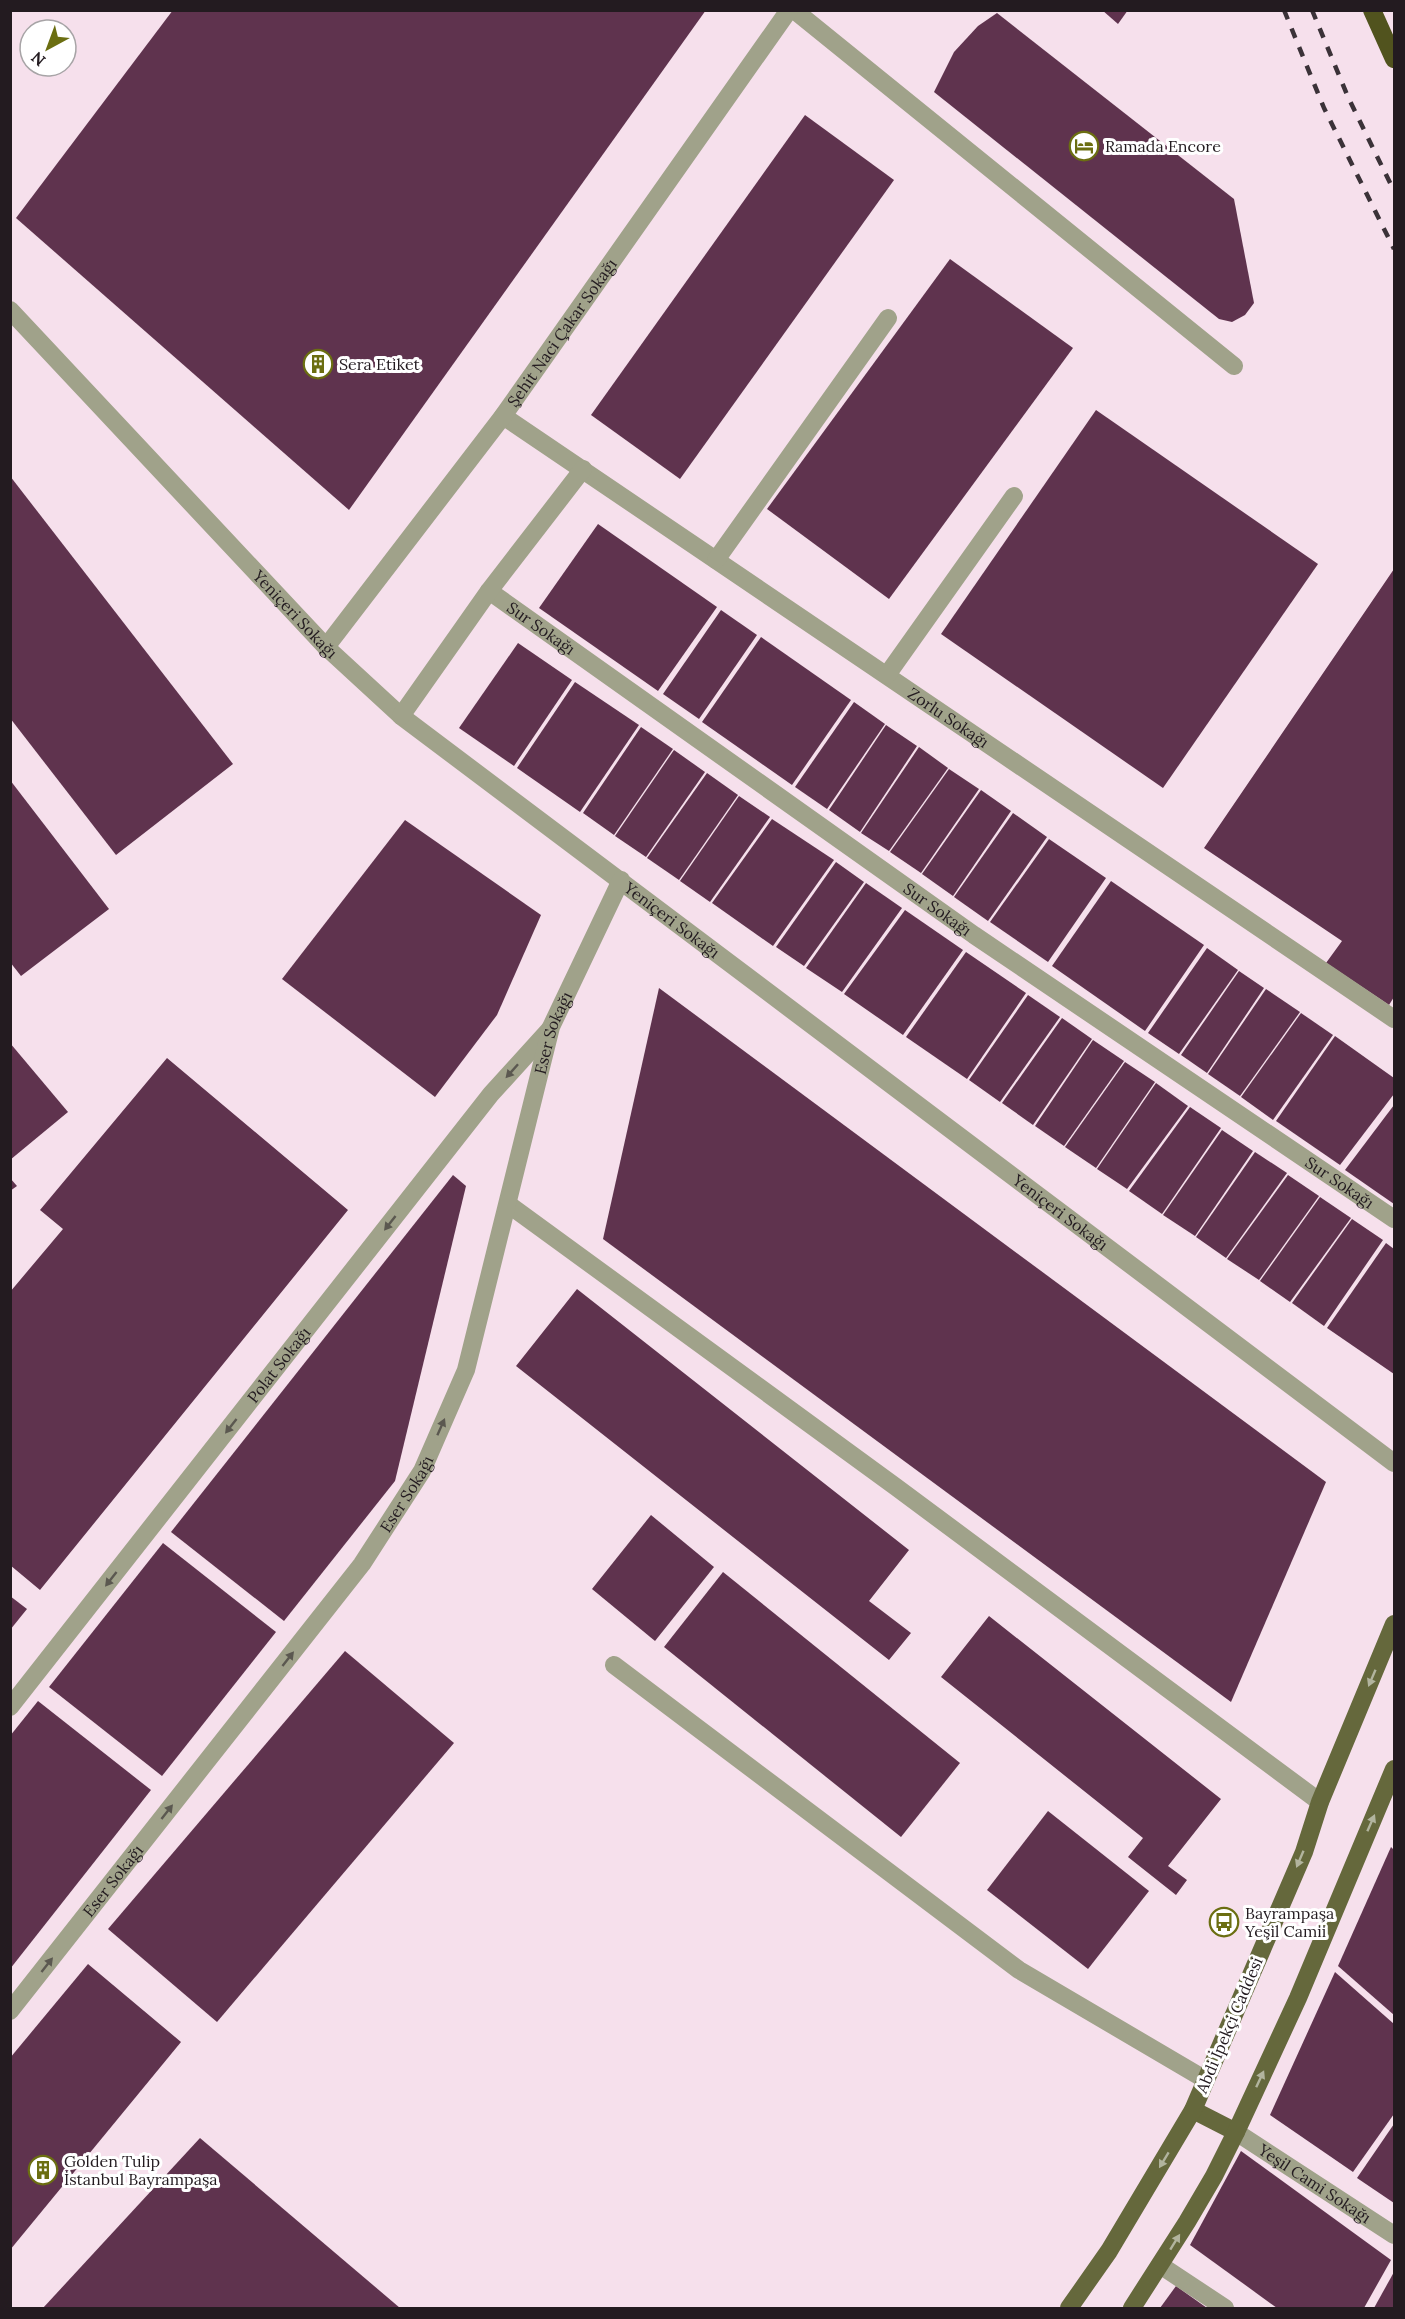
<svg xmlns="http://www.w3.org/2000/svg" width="1405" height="2319" font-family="Lora,serif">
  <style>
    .building { fill: #5f334e }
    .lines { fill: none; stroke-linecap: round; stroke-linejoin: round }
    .minor { stroke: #a0a28a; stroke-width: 18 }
    .major { stroke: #65683c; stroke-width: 18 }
    .highway { stroke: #51531e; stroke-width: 18 }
    .rail { stroke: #3b3238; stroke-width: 4.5; stroke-dasharray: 10 10; stroke-linecap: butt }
    .oneway { fill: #5b5850 }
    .oneway2 { fill: #b2b49e }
    .labels { text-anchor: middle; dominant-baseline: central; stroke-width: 6; stroke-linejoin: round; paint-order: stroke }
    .poi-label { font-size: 16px; fill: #231b20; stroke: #fff; text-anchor: start }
    .street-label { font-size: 16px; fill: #231b20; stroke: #fff }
  </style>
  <rect width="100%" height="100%" fill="#f6e0ec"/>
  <g class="building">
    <path d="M 173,10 L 706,10 L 349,510 L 16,218 Z"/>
    <path d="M 1102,10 L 1128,10 L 1118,24 Z"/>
    <path d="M 997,13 L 1234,199 L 1254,303 L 1245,315 L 1232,322 L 1219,319 L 934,92 L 954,52 L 978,26 Z"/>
    <path d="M 805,115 L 894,180 L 680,479 L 591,415 Z"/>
    <path d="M 950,259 L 1073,348 L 889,599 L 767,509 Z"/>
    <path d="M 1096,410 L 1318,564 L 1163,788 L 941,634 Z"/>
    <path d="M 10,476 L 233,764 L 116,855 L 10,718 Z"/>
    <path d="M 598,524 L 717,607 L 658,691 L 539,608 Z"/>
    <path d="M 1394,569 L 1394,997 L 1389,1005 L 1326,963 L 1342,941 L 1204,848 Z"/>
    <path d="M 721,610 L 757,635 L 699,719 L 663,694 Z"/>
    <path d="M 761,637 L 851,700 L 792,785 L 702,722 Z"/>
    <path d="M 518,643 L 572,680 L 514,766 L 459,728 Z"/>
    <path d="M 575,682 L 639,725 L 580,812 L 517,768 Z"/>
    <path d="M 854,702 L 885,724 L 827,809 L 795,787 Z"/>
    <path d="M 886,725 L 917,746 L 860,832 L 829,810 Z"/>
    <path d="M 641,727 L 673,749 L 614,835 L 583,813 Z"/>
    <path d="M 919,747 L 948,768 L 889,851 L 861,833 Z"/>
    <path d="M 674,750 L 705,772 L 646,857 L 615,836 Z"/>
    <path d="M 949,769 L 979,789 L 921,873 L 890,852 Z"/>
    <path d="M 707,773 L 738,795 L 679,880 L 647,858 Z"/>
    <path d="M 10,780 L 109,909 L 21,976 L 10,962 Z"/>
    <path d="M 981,790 L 1011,811 L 953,896 L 922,874 Z"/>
    <path d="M 739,796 L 770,817 L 710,902 L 680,881 Z"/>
    <path d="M 1013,813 L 1047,837 L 988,921 L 954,897 Z"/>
    <path d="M 772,819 L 834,860 L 773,946 L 712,903 Z"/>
    <path d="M 405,820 L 541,915 L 497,1015 L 435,1097 L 282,979 Z"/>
    <path d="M 1049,839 L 1106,878 L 1048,962 L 990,922 Z"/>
    <path d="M 836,862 L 864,882 L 804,966 L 776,947 Z"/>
    <path d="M 1111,881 L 1204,945 L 1145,1031 L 1052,966 Z"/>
    <path d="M 866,883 L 902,908 L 842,992 L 806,968 Z"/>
    <path d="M 905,910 L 963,950 L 903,1035 L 844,994 Z"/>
    <path d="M 1207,948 L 1238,970 L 1179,1054 L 1148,1033 Z"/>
    <path d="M 966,952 L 1026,993 L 967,1079 L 906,1037 Z"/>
    <path d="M 1239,971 L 1264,988 L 1207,1073 L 1181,1055 Z"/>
    <path d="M 659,988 L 1326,1482 L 1231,1702 L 603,1239 Z"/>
    <path d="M 1266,989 L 1300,1012 L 1240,1096 L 1208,1074 Z"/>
    <path d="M 1028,995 L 1060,1017 L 1000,1102 L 969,1080 Z"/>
    <path d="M 1301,1013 L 1333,1035 L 1273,1120 L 1241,1097 Z"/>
    <path d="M 1062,1018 L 1092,1039 L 1033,1125 L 1002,1103 Z"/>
    <path d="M 1335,1036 L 1394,1078 L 1394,1094 L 1340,1165 L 1276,1121 Z"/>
    <path d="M 1093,1040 L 1124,1061 L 1064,1146 L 1035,1126 Z"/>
    <path d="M 10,1043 L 68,1112 L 10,1160 Z"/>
    <path d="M 167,1058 L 348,1210 L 40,1590 L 10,1565 L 10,1292 L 63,1229 L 40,1210 Z"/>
    <path d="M 1125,1062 L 1155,1082 L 1096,1168 L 1065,1147 Z"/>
    <path d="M 1156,1083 L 1188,1106 L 1127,1189 L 1097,1169 Z"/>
    <path d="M 1394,1105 L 1394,1204 L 1345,1170 Z"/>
    <path d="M 1190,1107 L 1221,1128 L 1162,1214 L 1129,1191 Z"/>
    <path d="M 1222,1130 L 1253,1151 L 1195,1236 L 1163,1215 Z"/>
    <path d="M 1255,1152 L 1287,1173 L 1226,1258 L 1196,1237 Z"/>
    <path d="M 453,1175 L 466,1186 L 395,1481 L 284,1621 L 171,1532 Z"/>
    <path d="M 1288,1175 L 1319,1196 L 1259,1280 L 1227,1259 Z"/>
    <path d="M 10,1178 L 17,1186 L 10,1191 Z"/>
    <path d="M 1320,1197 L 1351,1218 L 1290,1302 L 1260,1281 Z"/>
    <path d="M 1352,1219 L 1383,1240 L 1324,1326 L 1292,1303 Z"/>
    <path d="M 1386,1243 L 1394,1249 L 1394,1374 L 1327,1328 Z"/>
    <path d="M 577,1289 L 909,1550 L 869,1601 L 911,1633 L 889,1660 L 516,1366 Z"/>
    <path d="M 651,1515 L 714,1567 L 655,1641 L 592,1589 Z"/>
    <path d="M 163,1543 L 276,1632 L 162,1776 L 49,1687 Z"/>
    <path d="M 723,1572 L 960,1763 L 901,1837 L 664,1647 Z"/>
    <path d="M 10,1596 L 27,1609 L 10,1630 Z"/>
    <path d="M 989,1616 L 1221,1799 L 1168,1866 L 1187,1880 L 1176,1895 L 1128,1857 L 1143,1838 L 941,1677 Z"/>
    <path d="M 345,1651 L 454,1743 L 217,2022 L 108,1929 Z"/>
    <path d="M 38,1701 L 151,1790 L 10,1969 L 10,1736 Z"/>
    <path d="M 1048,1811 L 1149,1891 L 1088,1969 L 987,1890 Z"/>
    <path d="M 1391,1847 L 1394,1850 L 1394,2015 L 1338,1966 Z"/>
    <path d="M 88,1964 L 181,2042 L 10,2250 L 10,2058 Z"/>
    <path d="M 1335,1972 L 1394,2024 L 1394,2114 L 1353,2172 L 1270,2115 Z"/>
    <path d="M 1394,2124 L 1394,2203 L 1357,2178 Z"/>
    <path d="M 200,2138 L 400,2308 L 43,2308 Z"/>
    <path d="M 1241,2151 L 1391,2260 L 1364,2308 L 1277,2308 L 1190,2245 Z"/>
    <path d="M 1394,2272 L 1394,2308 L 1374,2308 Z"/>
    <path d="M 1176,2286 L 1207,2308 L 1160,2308 Z"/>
  </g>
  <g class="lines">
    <g class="minor">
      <path d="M 794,10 L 1234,366"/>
      <path id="s1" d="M 10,310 L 326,647 L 401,716 L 1394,1463"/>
      <path id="s2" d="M 503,416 L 1394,1019"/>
      <path d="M 716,560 L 888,318"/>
      <path id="s3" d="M 489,591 L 974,935 L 1394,1219"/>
      <path id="s4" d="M 326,647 L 503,416 L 789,10"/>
      <path d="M 887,675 L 1014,496"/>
      <path d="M 401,716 L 489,591 L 583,469"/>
      <path d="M 508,1204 L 896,1487 L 1320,1802"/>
      <path d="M 614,1665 L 1019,1970 L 1206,2080"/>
      <path id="s5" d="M 10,1707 L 491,1094 L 550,1029"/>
      <path id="s6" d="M 10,2011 L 362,1564 L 422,1471 L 466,1370 L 551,1027 L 621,880"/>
      <path id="s7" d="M 1236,2132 L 1394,2235"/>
      <path d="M 1160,2265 L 1225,2308"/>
    </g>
    <g class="major">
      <path d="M 1193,2110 L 1236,2132"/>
      <path d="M 1069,2308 L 1109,2251 L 1193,2110 L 1304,1852 L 1320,1802 L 1394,1624"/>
      <path d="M 1132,2308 L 1187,2222 L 1214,2176 L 1236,2132 L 1298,1998 L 1394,1769"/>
    </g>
    <path class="highway" d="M 1372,10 L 1394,59"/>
    <g class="rail">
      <path d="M 1284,10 L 1324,108 L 1394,249"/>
      <path d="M 1312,10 L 1348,97 L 1394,191"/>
    </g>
  </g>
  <defs><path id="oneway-solid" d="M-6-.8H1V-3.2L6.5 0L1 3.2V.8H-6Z" transform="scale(1.5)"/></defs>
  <g class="oneway">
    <use href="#oneway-solid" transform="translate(512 1071) rotate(132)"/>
    <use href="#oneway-solid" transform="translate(390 1223) rotate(128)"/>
    <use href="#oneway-solid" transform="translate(231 1426) rotate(128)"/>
    <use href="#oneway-solid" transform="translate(441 1427) rotate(-66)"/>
    <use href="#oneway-solid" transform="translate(111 1579) rotate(128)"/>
    <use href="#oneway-solid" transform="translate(288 1659) rotate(-52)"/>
    <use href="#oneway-solid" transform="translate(167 1812) rotate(-52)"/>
    <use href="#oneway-solid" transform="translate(47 1965) rotate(-52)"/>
  </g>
  <g class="oneway2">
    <use href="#oneway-solid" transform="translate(1372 1678) rotate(113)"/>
    <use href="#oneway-solid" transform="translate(1371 1823) rotate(-66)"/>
    <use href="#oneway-solid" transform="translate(1300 1859) rotate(113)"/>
    <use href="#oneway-solid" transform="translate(1260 2079) rotate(-65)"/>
    <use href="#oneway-solid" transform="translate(1164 2160) rotate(121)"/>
    <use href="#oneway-solid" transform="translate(1175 2242) rotate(-58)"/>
  </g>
  <defs>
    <g id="hotel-ring" transform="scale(1.5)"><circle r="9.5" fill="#fff" stroke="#6b6e11" stroke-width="1.5"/><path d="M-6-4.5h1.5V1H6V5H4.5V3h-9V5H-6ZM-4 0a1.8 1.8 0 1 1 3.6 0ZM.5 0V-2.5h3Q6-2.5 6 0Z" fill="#6b6e11"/></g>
    <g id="building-ring" transform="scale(1.5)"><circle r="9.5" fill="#fff" stroke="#6b6e11" stroke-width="1.5"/><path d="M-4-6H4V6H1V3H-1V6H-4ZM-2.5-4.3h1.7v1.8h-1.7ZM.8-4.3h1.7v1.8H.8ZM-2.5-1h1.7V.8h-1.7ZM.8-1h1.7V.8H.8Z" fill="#6b6e11"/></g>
    <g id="bus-ring" transform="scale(1.5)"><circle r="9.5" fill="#fff" stroke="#6b6e11" stroke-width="1.5"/><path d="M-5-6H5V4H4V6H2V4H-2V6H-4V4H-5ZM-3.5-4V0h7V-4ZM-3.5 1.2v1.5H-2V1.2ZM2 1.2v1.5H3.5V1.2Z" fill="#6b6e11"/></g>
  </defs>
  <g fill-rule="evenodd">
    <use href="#hotel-ring" x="1084" y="146"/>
    <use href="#building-ring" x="318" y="364"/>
    <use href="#bus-ring" x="1224" y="1922"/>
    <use href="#building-ring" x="43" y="2170"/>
  </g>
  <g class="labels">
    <g class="poi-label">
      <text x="1105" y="146">Ramada Encore</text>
      <text x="339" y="364">Sera Etiket</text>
      <text x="1245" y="1913">Bayrampaşa<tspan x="1245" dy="18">Yeşil Camii</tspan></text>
      <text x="64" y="2161">Golden Tulip<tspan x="64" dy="18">İstanbul Bayrampaşa</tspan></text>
    </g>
    <g class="street-label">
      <text stroke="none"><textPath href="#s4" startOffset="393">Şehit Naci Çakar Sokağı</textPath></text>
      <text stroke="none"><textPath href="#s1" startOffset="417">Yeniçeri Sokağı</textPath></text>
      <text stroke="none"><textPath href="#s3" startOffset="64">Sur Sokağı</textPath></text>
      <text stroke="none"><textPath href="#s2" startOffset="538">Zorlu Sokağı</textPath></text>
      <text stroke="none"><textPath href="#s3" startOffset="550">Sur Sokağı</textPath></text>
      <text stroke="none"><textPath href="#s1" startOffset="903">Yeniçeri Sokağı</textPath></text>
      <text stroke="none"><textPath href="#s6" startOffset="1138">Eser Sokağı</textPath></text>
      <text stroke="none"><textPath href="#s3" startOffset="1036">Sur Sokağı</textPath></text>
      <text stroke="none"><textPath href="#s1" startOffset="1389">Yeniçeri Sokağı</textPath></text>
      <text stroke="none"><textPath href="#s5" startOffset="435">Polat Sokağı</textPath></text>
      <text stroke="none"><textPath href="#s6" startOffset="652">Eser Sokağı</textPath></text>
      <text stroke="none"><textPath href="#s6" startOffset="166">Eser Sokağı</textPath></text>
      <text transform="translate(1229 2025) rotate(-67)">Abdi İpekçi Caddesi</text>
      <text stroke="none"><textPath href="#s7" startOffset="94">Yeşil Cami Sokağı</textPath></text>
    </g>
  </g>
  <rect width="1405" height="2319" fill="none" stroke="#231b20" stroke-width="24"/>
  <g transform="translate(48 48) rotate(221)"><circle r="28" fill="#ffffff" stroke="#a7a4a6" stroke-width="1.5"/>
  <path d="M0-4.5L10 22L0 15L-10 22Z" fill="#6b6e11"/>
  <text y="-9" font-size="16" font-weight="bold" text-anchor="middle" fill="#231b20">N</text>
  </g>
</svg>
